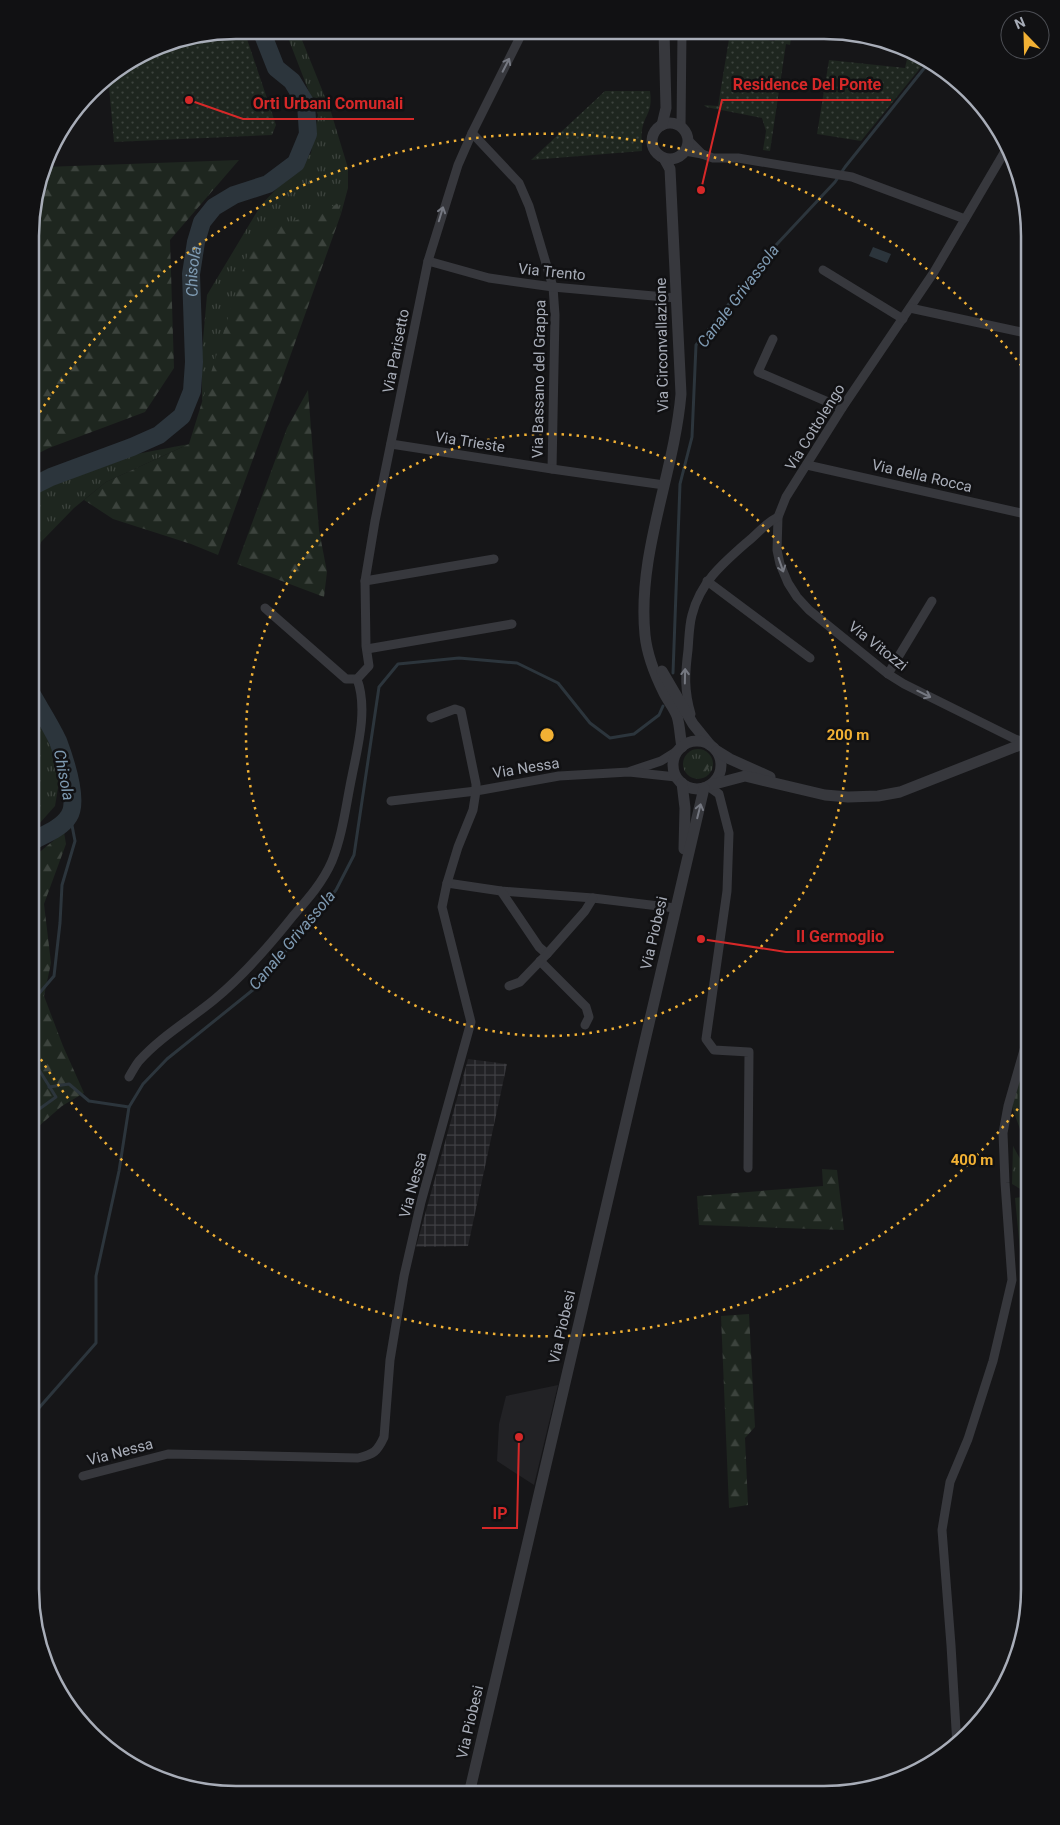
<svg xmlns="http://www.w3.org/2000/svg" width="1060" height="1825" font-family="Roboto,sans-serif">
  <style>
    .built { fill: #222225 }
    .industrial { fill: url(#industrial-grid) }
    .grass { fill: url(#grass-tufts) }
    .forest { fill: url(#forest-firs) }
    .cemetery { fill: url(#cemetery-stones) }
    .park { fill: url(#park-dots) }
    .water { fill: #2c353c }
    .lines { fill: none; stroke-linecap: round; stroke-linejoin: round }
    .stream { stroke: #2c353c; stroke-width: 3 }
    .river { stroke: #2c353c; stroke-width: 18 }
    .minor { stroke: #37383d; stroke-width: 9 }
    .tertiary { stroke: #37383d; stroke-width: 11 }
    .oneway { stroke: #757881 }
    .ring { fill: none; stroke: #f2b134; stroke-width: 2.5; stroke-dasharray: 2.5 5 }
    .labels { text-anchor: middle; dominant-baseline: central; stroke-width: 5; stroke-linejoin: round; paint-order: stroke }
    .street-label { font-size: 15px; fill: #a8adb8; stroke: #111113 }
    .water-label { font-size: 16px; font-style: italic; fill: #7f9bb3; stroke: #111113 }
    .rim { fill: none; stroke: #a8adb8; stroke-width: 2.5 }
    .centre { fill: #f2b134; stroke: #111113; stroke-width: 2.5 }
    .ring-label { font-size: 15px; text-anchor: middle; font-weight: bold; fill: #f2b134; stroke: #111113; stroke-width: 5; stroke-linejoin: round; paint-order: stroke }
    .leader { fill: none; stroke: #d62828; stroke-width: 2 }
    .callout-dot { fill: #d62828; stroke: #111113; stroke-width: 2 }
    .callout-label { font-size: 16px; text-anchor: middle; font-weight: bold; fill: #d62828; stroke: #111113; stroke-width: 5; stroke-linejoin: round; paint-order: stroke }
  </style>
  <defs>
    <pattern id="industrial-grid" width="8" height="8" patternUnits="userSpaceOnUse" patternTransform="scale(1.25)"><rect width="8" height="8" fill="#222225"/><path d="M0 4h8M4 0v8" fill="none" stroke="#3f3f43"/></pattern>
    <pattern id="grass-tufts" width="24" height="20" patternUnits="userSpaceOnUse" patternTransform="scale(1.25)"><rect width="24" height="20" fill="#1e261f"/><path d="M3 7l-1-3M5 7V3M7 7l1-3M15 17l-1-3M17 17v-4M19 17l1-3" fill="none" stroke="#3c433d"/></pattern>
    <pattern id="forest-firs" width="22" height="20" patternUnits="userSpaceOnUse" patternTransform="scale(1.25)"><rect width="22" height="20" fill="#1e261f"/><path d="M5 1l3.5 6h-7zM16 11l3.5 6h-7z" fill="#3c433d"/></pattern>
    <pattern id="cemetery-stones" width="16" height="16" patternUnits="userSpaceOnUse" patternTransform="scale(1.25)"><rect width="16" height="16" fill="#1e261f"/><path d="M2 7V4a2 2 0 0 1 4 0v3zM10 15v-3a2 2 0 0 1 4 0v3z" fill="#3c433d"/></pattern>
    <pattern id="park-dots" width="8" height="8" patternUnits="userSpaceOnUse" patternTransform="scale(1.25)"><rect width="8" height="8" fill="#1e261f"/><path d="M2 2h.1M6 6h.1" fill="none" stroke="#3c433d" stroke-width="1.8" stroke-linecap="round"/></pattern>
  </defs>
  <rect width="100%" height="100%" fill="#161618"/>
  <path class="built" d="M 558,1385 L 534,1485 L 497,1461 L 499,1424 L 506,1396 Z"/>
  <path class="industrial" d="M 468,1059 L 507,1064 L 468,1246 L 416,1247 Z"/>
  <g class="grass">
    <path d="M 285,30 L 298,30 L 331,112 L 348,168 L 348,188 L 341,214 L 338,204 L 202,401 L 202,351 L 207,295 L 261,205 L 311,153 L 318,115 Z"/>
    <path d="M 189,444 L 106,482 L 74,508 L 41,542 L 31,572 L 31,495 L 54,479 L 75,475 L 100,461 Z"/>
    <path d="M 31,717 L 44,732 L 61,770 L 55,806 L 31,833 Z"/>
    <circle cx="698" cy="764" r="15"/>
    <path d="M 1012,1107 L 1029,1111 L 1024,1132 L 1030,1138 L 1028,1143 L 1030,1144 L 1030,1157 Z"/>
    <path d="M 1013,1146 L 1030,1177 L 1030,1186 L 1022,1190 L 1012,1184 Z"/>
    <path d="M 1030,1196 L 1030,1232 L 1020,1250 L 1015,1198 Z"/>
  </g>
  <g class="forest">
    <path d="M 239,160 L 170,240 L 174,368 L 145,412 L 49,448 L 31,457 L 32,209 L 44,167 Z"/>
    <path d="M 338,204 L 341,214 L 272,407 L 218,555 L 191,544 L 113,519 L 84,500 L 106,482 L 189,444 L 253,237 Z"/>
    <path d="M 308,390 L 319,530 L 327,572 L 324,597 L 237,564 L 287,428 Z"/>
    <path d="M 705,759 L 709,766 L 704,774 L 698,774 L 693,767 L 695,760 Z"/>
    <path d="M 64,832 L 66,844 L 44,904 L 51,963 L 44,996 L 63,1046 L 84,1093 L 62,1106 L 31,1133 L 31,859 Z"/>
    <path d="M 822,1169 L 837,1170 L 844,1230 L 699,1225 L 697,1196 L 823,1186 Z"/>
    <path d="M 749,1314 L 755,1427 L 745,1438 L 748,1505 L 729,1508 L 721,1316 Z"/>
  </g>
  <path class="cemetery" d="M 1030,1040 L 1030,1138 L 1024,1132 L 1029,1111 L 1012,1107 Z"/>
  <g class="park">
    <path d="M 235,30 L 243,30 L 247,39 L 276,125 L 272,135 L 114,142 L 108,76 L 157,46 Z"/>
    <path d="M 706,31 L 774,41 L 784,34 L 785,32 L 792,32 L 790,45 L 786,44 L 770,151 L 763,150 L 766,131 L 762,118 L 706,107 L 704,105 L 718,106 L 729,39 L 706,34 Z"/>
    <path d="M 909,50 L 926,61 L 861,141 L 817,134 L 829,60 L 905,68 Z"/>
    <path d="M 605,91 L 650,91 C 653,113 645,113 642,130 C 641,137 642,144 642,151 L 531,160 Z"/>
  </g>
  <path class="water" d="M 873,247 L 891,254 L 887,263 L 869,256 Z"/>
  <g class="lines">
    <g class="stream">
      <path d="M 673,673 L 680,484 L 692,437 L 696,345 L 777,244 L 835,182 L 845,167 L 930,61"/>
      <path d="M 31,1003 L 54,976 L 60,923 L 62,885 L 75,841 L 70,815"/>
      <path d="M 49,1087 L 69,1084 L 89,1101 L 129,1107"/>
      <path d="M 31,1115 L 56,1097 L 31,1057"/>
      <path d="M 30,1427 L 31,1417 L 96,1343 L 96,1276 L 119,1171 L 129,1107 L 143,1084 L 167,1059 L 254,989 L 336,890 L 354,855 L 379,687 L 398,664 L 459,658 L 517,663 L 558,683 L 590,723 L 610,738 L 634,734 L 659,715 L 663,706"/>
    </g>
    <g class="river">
      <path id="s1" d="M 31,487 L 51,477 L 132,447 L 159,435 L 182,416 L 192,391 L 194,362 L 191,274 L 196,242 L 202,222 L 214,207 L 234,195 L 268,184 L 296,163 L 308,134 L 306,104 L 292,81 L 276,68 L 261,30"/>
      <path d="M 31,842 C 43,835 61,829 69,816 C 79,801 64,757 58,741 C 50,724 40,709 31,693"/>
    </g>
    <g class="minor">
      <path d="M 333,30 L 335,35"/>
      <path d="M 681,127 L 682,31"/>
      <path d="M 472,133 L 519,183 L 529,206 L 553,287 L 555,315 L 552,469"/>
      <path d="M 688,140 L 702,154"/>
      <path d="M 1008,146 L 934,272 L 842,408 L 786,497 L 778,517 L 777,550 L 780,564 L 788,583 L 797,597 L 809,610 L 888,674 L 904,684 L 1015,739 L 1027,743"/>
      <path d="M 685,151 L 702,154 L 713,158 L 738,158 L 852,177 L 965,219"/>
      <path d="M 428,261 L 489,278 L 553,287 L 676,298"/>
      <path d="M 823,270 L 903,319"/>
      <path d="M 910,308 L 1030,334"/>
      <path d="M 773,339 L 758,372 L 842,408"/>
      <path d="M 391,444 L 552,469 L 664,485"/>
      <path d="M 1029,461 L 1030,461"/>
      <path d="M 807,465 L 1030,515"/>
      <path d="M 365,581 L 494,559"/>
      <path d="M 707,581 L 810,658"/>
      <path d="M 265,608 L 346,679 L 357,679 L 369,666 L 366,646 L 365,581 L 375,521 L 428,261 L 458,165 L 472,133 L 523,31"/>
      <path d="M 367,649 L 512,624"/>
      <path d="M 888,674 L 932,601"/>
      <path d="M 691,714 C 684,690 685,674 688,650 C 689,638 689,626 692,615 C 700,583 722,564 746,543 C 758,534 765,523 778,517"/>
      <path d="M 631,771 L 661,761 L 677,751"/>
      <path d="M 708,786 L 719,794 L 729,833 L 727,891 L 706,1039 L 714,1050 L 749,1052 L 748,1168"/>
      <path d="M 391,801 L 476,791 L 559,776 L 629,772 L 676,777"/>
      <path d="M 447,883 L 501,891 L 593,898 L 675,908"/>
      <path d="M 501,891 L 539,947 L 547,954"/>
      <path d="M 540,961 L 586,1007 L 589,1017 L 585,1025"/>
      <path d="M 509,986 L 520,982 L 547,954 L 585,911 L 593,898"/>
      <path d="M 129,1077 C 132,1072 135,1066 139,1061 C 160,1037 191,1019 215,999 C 244,975 270,945 293,916 C 308,899 323,882 332,861 C 343,834 346,804 352,776 C 358,746 368,708 357,679"/>
      <path d="M 83,1476 L 168,1454 L 358,1458 C 374,1454 377,1452 384,1437 L 390,1360 L 404,1276 L 421,1202 L 471,1022 L 442,907 L 447,883 L 458,847 L 473,810 L 476,791 L 476,784 L 461,711 L 455,709 L 431,718"/>
      <path d="M 957,1746 L 951,1645 L 942,1530 L 950,1482 L 968,1439 L 993,1361 L 1012,1280 L 1005,1183 L 1003,1133 L 1008,1106 L 1030,1029"/>
    </g>
    <g class="tertiary">
      <circle cx="670" cy="141" r="18"/>
      <path d="M 662,125 L 666,108 L 664,31"/>
      <path d="M 664,158 L 670,169 L 681,394 C 674,475 637,553 645,635 C 647,655 655,675 664,693 C 668,701 674,708 677,716 C 680,726 680,737 682,747"/>
      <path d="M 662,671 L 693,724 L 710,745"/>
      <circle cx="697" cy="765" r="24"/>
      <path d="M 717,751 L 730,759 L 770,777"/>
      <path d="M 682,783 L 685,808 L 684,849"/>
      <path d="M 711,785 L 745,776 L 825,795 L 848,797 L 878,796 L 900,792 L 1030,741"/>
      <path d="M 469,1794 L 704,788"/>
    </g>
  </g>
  <defs><path id="oneway-shaft" d="M-6 0H5M1.5-3L5.5 0L1.5 3" fill="none" stroke-width="1.6" stroke-linecap="round" stroke-linejoin="round" transform="scale(1.25)"/></defs>
  <g class="oneway">
    <use href="#oneway-shaft" transform="translate(506 65) rotate(-63)"/>
    <use href="#oneway-shaft" transform="translate(441 214) rotate(-73)"/>
    <use href="#oneway-shaft" transform="translate(781 565) rotate(71)"/>
    <use href="#oneway-shaft" transform="translate(685 676) rotate(-89)"/>
    <use href="#oneway-shaft" transform="translate(924 694) rotate(26)"/>
    <use href="#oneway-shaft" transform="translate(699 811) rotate(-76)"/>
  </g>
  <g class="ring">
    <circle cx="547" cy="735" r="301"/>
    <path d="M1027 1097A601 601 0 0 1 32 1045M32 425A601 601 0 0 1 1027 373"/>
  </g>
  <g class="labels">
    <g class="street-label">
      <text transform="translate(552 272) rotate(6)">Via Trento</text>
      <text transform="translate(662 345) rotate(-91)">Via Circonvallazione</text>
      <text transform="translate(396 351) rotate(-79)">Via Parisetto</text>
      <text transform="translate(539 379) rotate(-89)">Via Bassano del Grappa</text>
      <text transform="translate(815 427) rotate(-58)">Via Cottolengo</text>
      <text transform="translate(470 442) rotate(9)">Via Trieste</text>
      <text transform="translate(922 476) rotate(13)">Via della Rocca</text>
      <text transform="translate(878 646) rotate(38)">Via Vitozzi</text>
      <text transform="translate(526 768) rotate(-9)">Via Nessa</text>
      <text transform="translate(654 933) rotate(-77)">Via Piobesi</text>
      <text transform="translate(413 1185) rotate(-75)">Via Nessa</text>
      <text transform="translate(562 1327) rotate(-77)">Via Piobesi</text>
      <text transform="translate(120 1452) rotate(-15)">Via Nessa</text>
      <text transform="translate(470 1722) rotate(-77)">Via Piobesi</text>
    </g>
    <g class="water-label">
      <text stroke="none"><textPath href="#s1" startOffset="315">Chisola</textPath></text>
      <text transform="translate(738 296) rotate(-53)">Canale Grivassola</text>
      <text transform="translate(64 775) rotate(79)">Chisola</text>
      <text transform="translate(292 940) rotate(-50)">Canale Grivassola</text>
    </g>
  </g>
  <path d="M0 0H1060V1825H0ZM236 39H824A197 197 0 0 1 1021 236V1589A197 197 0 0 1 824 1786H236A197 197 0 0 1 39 1589V236A197 197 0 0 1 236 39Z" fill="#111113" fill-rule="evenodd"/>
  <path class="rim" d="M236 39H824A197 197 0 0 1 1021 236V1589A197 197 0 0 1 824 1786H236A197 197 0 0 1 39 1589V236A197 197 0 0 1 236 39Z"/>
  <circle cx="547" cy="735" r="8" class="centre"/>
  <g class="ring-label">
    <text x="848" y="740">200 m</text>
    <text x="972" y="1165">400 m</text>
  </g>
  <path class="leader" d="M701 190L722 100H891M189 100L243 119H414M701 939L786 952H894M519 1437L517 1528H482"/>
  <g class="callout-dot">
    <circle cx="701" cy="190" r="5"/>
    <circle cx="189" cy="100" r="5"/>
    <circle cx="701" cy="939" r="5"/>
    <circle cx="519" cy="1437" r="5"/>
  </g>
  <g class="callout-label">
    <text x="807" y="90">Residence Del Ponte</text>
    <text x="328" y="109">Orti Urbani Comunali</text>
    <text x="840" y="942">Il Germoglio</text>
    <text x="500" y="1519">IP</text>
  </g>
  <g transform="translate(1025 35) rotate(337)"><circle r="24" fill="#111113" stroke="#4d4f55"/>
  <path d="M0-4L9 19L0 12L-9 19Z" fill="#f2b134"/>
  <text y="-8" font-size="14" font-weight="bold" text-anchor="middle" fill="#a8adb8">N</text>
  </g>
</svg>
